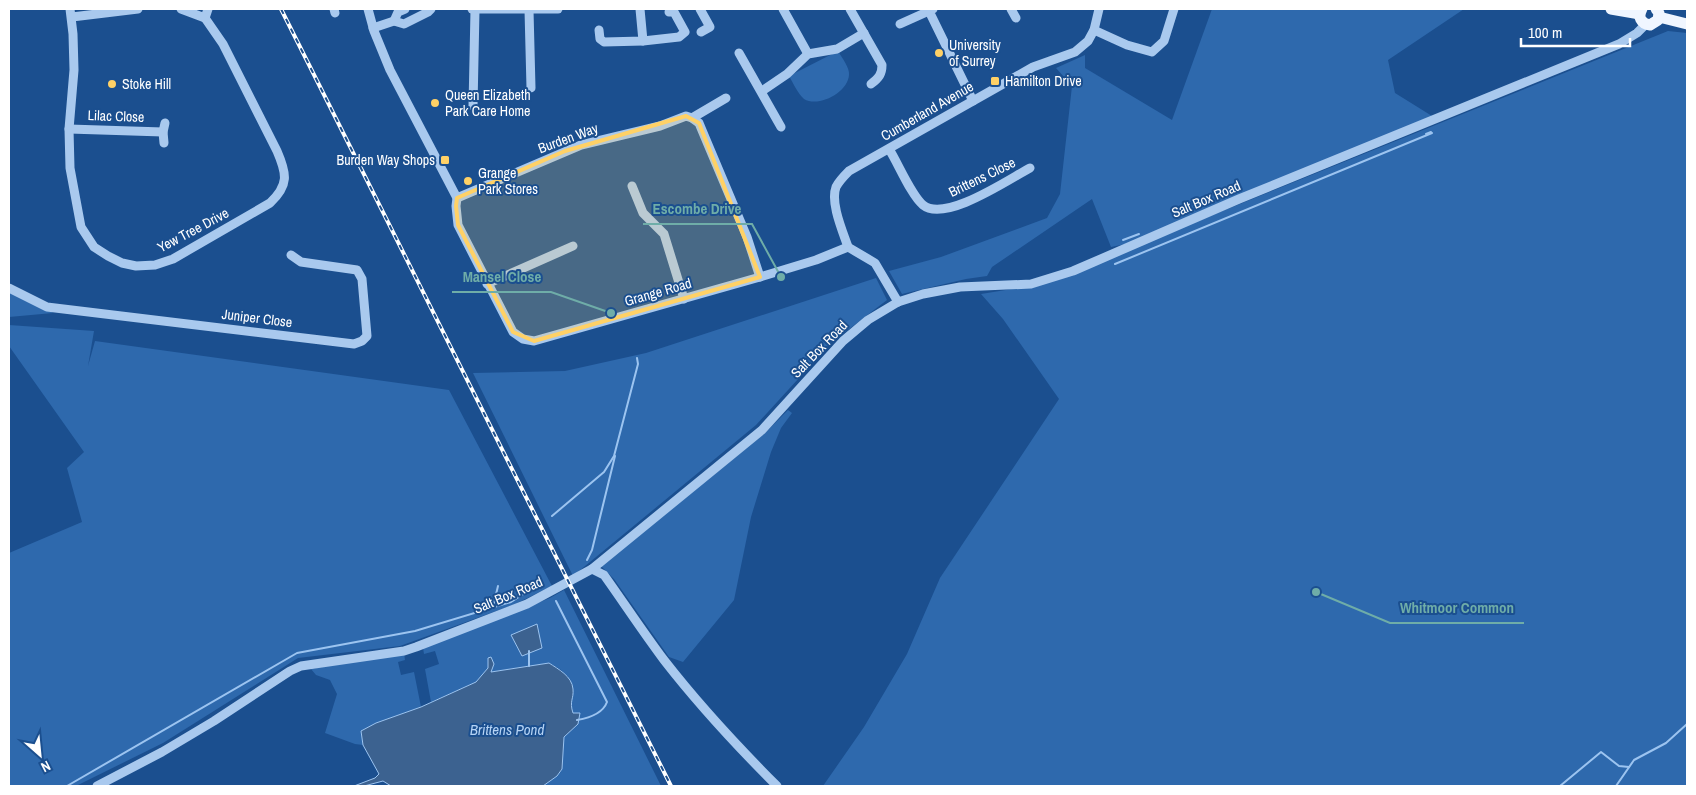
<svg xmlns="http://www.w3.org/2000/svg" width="1696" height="795" font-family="'Archivo Narrow',sans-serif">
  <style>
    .green { fill: #2e69ad }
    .water { fill: #3c6290; stroke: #9cc4f0 }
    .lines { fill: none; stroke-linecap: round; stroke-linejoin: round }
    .stream { stroke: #9cc4f0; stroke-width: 2 }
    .minor { stroke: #a9c9ee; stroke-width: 9 }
    .major { stroke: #f0f6ff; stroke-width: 11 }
    .rail-casing { stroke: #fff; stroke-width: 4 }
    .rail { stroke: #1b4f8f; stroke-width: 2; stroke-dasharray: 5.5; stroke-linecap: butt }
    .marked { fill: #ffd166; fill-opacity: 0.2; stroke: #ffd166; stroke-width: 4; stroke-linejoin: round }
    .poi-dot { fill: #ffd166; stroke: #1b4f8f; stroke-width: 2 }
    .labels { text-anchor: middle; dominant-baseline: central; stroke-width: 4; stroke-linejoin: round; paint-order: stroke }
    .poi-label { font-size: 14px; fill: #fff; stroke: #1b4f8f; text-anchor: start }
    .street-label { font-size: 14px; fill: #fff; stroke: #1b4f8f }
    .water-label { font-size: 15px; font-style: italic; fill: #b5d3f5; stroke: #1b4f8f }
    .leader { fill: none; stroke: #6fada8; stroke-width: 2 }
    .callout-dot { fill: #6fada8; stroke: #1b4f8f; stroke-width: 2 }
    .callout-label { font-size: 15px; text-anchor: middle; font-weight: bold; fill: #6fada8; stroke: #1b4f8f; stroke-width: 4; stroke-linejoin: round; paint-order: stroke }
  </style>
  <rect width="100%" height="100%" fill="#1b4f8f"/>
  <g class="green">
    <path d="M 1212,9 L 1464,9 L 1388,60 L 1395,93 L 1432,116 L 1126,244 L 1111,247 L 1092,199 L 992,267 L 987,276 L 966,279 L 902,294 L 889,271 L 941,257 L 1047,218 L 1060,194 L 1072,86 L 1056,68 L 1085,55 L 1085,68 L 1172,120 Z"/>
    <path d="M 1668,31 L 1687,33 L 1687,786 L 823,786 L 864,727 L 907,654 L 940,578 L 1059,399 L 1003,319 L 981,294 L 1042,284 Z"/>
    <path d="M 838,51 C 842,58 850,68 849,75 C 848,92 819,108 804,99 C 798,94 793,83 789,76 Z"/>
    <path d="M 876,278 L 887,300 L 831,343 L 756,425 L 573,576 L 473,373 L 565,371 L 646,353 Z"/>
    <path d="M 9,291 L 53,313 L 9,317 Z"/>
    <path d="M 9,325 L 94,331 L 88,366 L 95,341 L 449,390 L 552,586 L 513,605 L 400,646 L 298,658 L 163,743 L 76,786 L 9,786 L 9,553 L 82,522 L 67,468 L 84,452 L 9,346 Z"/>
    <path d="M 788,410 L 792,413 L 781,428 L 771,452 L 751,517 L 734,600 L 683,662 L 669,657 L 614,579 L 601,566 L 763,435 Z"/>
    <path d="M 564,590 L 661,786 L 543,786 L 557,776 L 562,769 L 564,737 L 578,724 L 570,705 L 573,689 L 570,680 L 561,670 L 549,663 L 490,672 L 483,675 L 476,682 L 431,702 L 425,669 L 439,664 L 435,651 L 424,654 L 423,648 L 550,598 Z"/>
    <path d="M 404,653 L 405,660 L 398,662 L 401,675 L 414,672 L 421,707 L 376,723 L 362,731 L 363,745 L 355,744 L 325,733 L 337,694 L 330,680 L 316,675 L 311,669 Z"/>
  </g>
  <g class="water">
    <path d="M 537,624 L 542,648 L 522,656 L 511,635 Z"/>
    <path d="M 491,657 L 494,664 L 491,672 L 549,663 C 558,669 572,676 573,689 C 574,699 569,701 573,713 L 580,713 L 578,724 L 564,737 L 562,769 L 557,776 L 543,786 L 391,786 L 383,781 L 364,786 L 354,786 L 375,778 L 379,774 L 363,745 L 361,731 L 376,723 L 421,707 L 476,682 L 488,668 L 488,658 Z"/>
  </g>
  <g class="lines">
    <g class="stream">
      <path d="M 1426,134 L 1431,132"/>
      <path d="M 1123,240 L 1139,234"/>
      <path d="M 1115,264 L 1432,133"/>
      <path d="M 552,516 L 604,472 L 614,456 L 638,364 L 637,358"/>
      <path d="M 587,560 L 592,550 L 615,456"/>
      <path d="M 556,601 L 607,702 C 603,713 589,718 577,720"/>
      <path d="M 493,607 L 498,586"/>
      <path d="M 529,651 L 529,666"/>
      <path d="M 67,786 L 297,653 L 415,631 L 511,602 L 525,593"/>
      <path d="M 324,786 L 345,786"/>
      <path d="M 1560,786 L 1601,752 L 1619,766 L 1629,767"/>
      <path d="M 1616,786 L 1634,760 L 1666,743 L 1687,724"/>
    </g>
    <g class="minor">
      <path d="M 70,9 L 73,34 L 74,70 L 69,129 L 70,168 L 81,227 L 94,247 L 108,256 L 122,263 L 136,266 L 155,265 L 173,259 L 270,203 C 289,185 287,174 277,151 L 223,44 L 205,18 L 208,9"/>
      <path d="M 181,9 L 205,18"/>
      <path d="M 334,9 L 335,13"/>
      <path d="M 368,9 L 374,31 L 390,70 L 457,198 L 456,206 L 458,225 L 513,332 L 523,339 L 534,341 L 760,277 L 816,260 L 848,247"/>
      <path d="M 472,9 L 558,9"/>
      <path d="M 640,9 L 643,41"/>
      <path d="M 700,9 L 710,27 L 701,32"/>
      <path d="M 783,9 L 808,54"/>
      <path d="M 850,9 L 882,65 C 882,74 879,78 871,84"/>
      <path d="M 933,9 L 929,11 L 973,101"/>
      <path d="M 1011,9 L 1016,18"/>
      <path d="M 529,10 L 531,88"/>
      <path d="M 72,17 L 138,9"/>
      <path d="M 394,21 L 398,12 L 405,9"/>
      <path d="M 900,24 L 929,11"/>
      <path d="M 373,28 L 394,21 L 404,24 L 428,12 L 431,9"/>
      <path d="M 599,30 L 600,39 L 604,42 L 643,41 L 679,37 L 685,32 L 674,12 L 669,12"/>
      <path d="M 1094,30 L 1127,45 L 1152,52 L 1164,41 L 1174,9"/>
      <path d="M 739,53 L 781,127"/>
      <path d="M 762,91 L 787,74 L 808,54 L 837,49 L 864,33"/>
      <path d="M 473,106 L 475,10"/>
      <path d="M 692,118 L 726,98"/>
      <path d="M 69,129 L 163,132"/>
      <path d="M 164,143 L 163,132 L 165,123"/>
      <path d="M 889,149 C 898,163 911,195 923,205 C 945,223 1009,179 1030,168"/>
      <path d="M 632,186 L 643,213 L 664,234 L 684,299"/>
      <path d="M 457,198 L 581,145 L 660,126 L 686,116 L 692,118 L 699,123 L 704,135 L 747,237 L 760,277"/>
      <path d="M 848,247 C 843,232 830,203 836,187 C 839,181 844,176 849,171 L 1033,67 L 1075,52 L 1088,41 L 1094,30 L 1099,9"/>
      <path d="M 848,247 L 875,263 L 898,302"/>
      <path d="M 487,284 L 573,246"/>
      <path d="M 9,288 L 47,307 L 354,344 L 362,341 L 367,336 L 362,279 L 357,270 L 301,262 L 291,255"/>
      <path d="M 592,569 L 604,575 C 624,603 643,632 664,660 C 699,705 737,746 777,786"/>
      <path d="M 97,786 L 162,752 L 214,721 L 290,671 L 301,666 L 404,651 L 416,647 L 527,604 L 592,569 L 762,430 L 843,341 L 868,320 L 898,302 L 923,294 L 960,287 L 1031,284 L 1073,271 L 1239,199 L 1619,44 L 1637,33 L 1646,24"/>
    </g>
    <g class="major">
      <path d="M 1611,9 L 1640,14"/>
      <path d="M 1642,9 C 1637,16 1641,24 1650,25 L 1658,20 L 1659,13 L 1656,9"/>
      <path d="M 1659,17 L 1687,24"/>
    </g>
    <g class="rail-casing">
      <path id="rail" d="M 281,9 L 671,786"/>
    </g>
    <use href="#rail" class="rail"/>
  </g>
  <path class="marked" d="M 686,116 L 699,123 L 760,277 L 534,341 L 513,332 L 458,225 L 456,206 L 457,198 L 565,151 Z"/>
  <g class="poi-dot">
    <circle cx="939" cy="53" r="5"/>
    <rect x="990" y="76" width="10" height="10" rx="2.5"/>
    <circle cx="112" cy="84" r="5"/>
    <circle cx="435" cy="103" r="5"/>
    <rect x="440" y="155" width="10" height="10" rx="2.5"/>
    <circle cx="468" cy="181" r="5"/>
  </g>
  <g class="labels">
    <g class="poi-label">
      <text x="949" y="45">University<tspan x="949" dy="16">of Surrey</tspan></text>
      <text x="1005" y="81">Hamilton Drive</text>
      <text x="122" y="84">Stoke Hill</text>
      <text x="445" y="95">Queen Elizabeth<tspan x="445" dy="16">Park Care Home</tspan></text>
      <text x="435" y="160" text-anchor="end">Burden Way Shops</text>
      <text x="478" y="173">Grange<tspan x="478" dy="16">Park Stores</tspan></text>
    </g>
    <g class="street-label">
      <text transform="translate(927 111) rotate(-30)">Cumberland Avenue</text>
      <text transform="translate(116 116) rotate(2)">Lilac Close</text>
      <text transform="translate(568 138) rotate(-20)">Burden Way</text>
      <text transform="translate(982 177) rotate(-26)">Brittens Close</text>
      <text transform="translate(1206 199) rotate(-23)">Salt Box Road</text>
      <text transform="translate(193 230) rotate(-28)">Yew Tree Drive</text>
      <text transform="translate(658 292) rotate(-16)">Grange Road</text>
      <text transform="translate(257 318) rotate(7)">Juniper Close</text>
      <text transform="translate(819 349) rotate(-46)">Salt Box Road</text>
      <text transform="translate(508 595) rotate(-23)">Salt Box Road</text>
    </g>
    <g class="water-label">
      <text x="507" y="729">Brittens Pond</text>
    </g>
  </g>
  <path class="leader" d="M781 277L752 224H643M611 313L551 292H452M1316 592L1390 623H1524"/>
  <g class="callout-dot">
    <circle cx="781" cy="277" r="5"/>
    <circle cx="611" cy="313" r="5"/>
    <circle cx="1316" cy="592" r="5"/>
  </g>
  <g class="callout-label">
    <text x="697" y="214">Escombe Drive</text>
    <text x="502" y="282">Mansel Close</text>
    <text x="1457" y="613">Whitmoor Common</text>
  </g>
  <rect width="1696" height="795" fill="none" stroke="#ffffff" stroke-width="20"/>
  <g transform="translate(40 755) rotate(153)" stroke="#1b4f8f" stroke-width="4" paint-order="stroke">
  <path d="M0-4L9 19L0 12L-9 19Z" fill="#ffffff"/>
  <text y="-8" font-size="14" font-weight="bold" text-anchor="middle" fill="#ffffff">N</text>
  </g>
  <path d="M1521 38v8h109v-8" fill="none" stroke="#ffffff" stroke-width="2.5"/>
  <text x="1528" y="38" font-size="15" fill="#ffffff" stroke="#1b4f8f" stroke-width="4" paint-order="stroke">100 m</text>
</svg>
